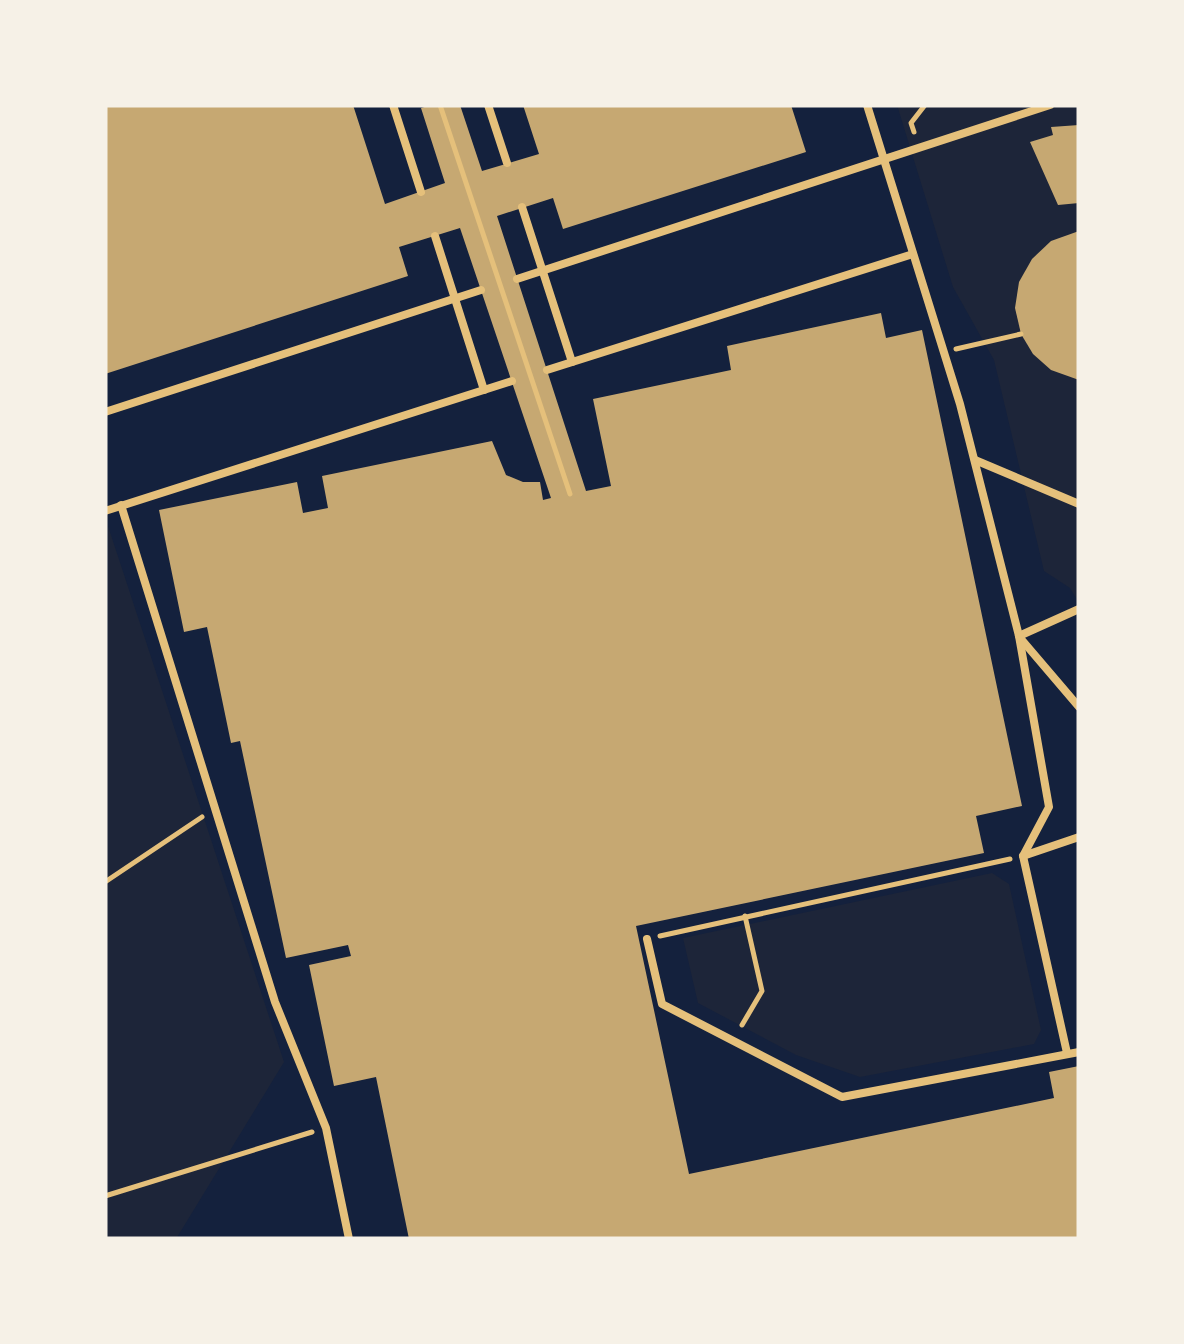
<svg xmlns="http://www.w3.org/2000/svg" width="1184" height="1344" font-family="'Noto Serif',serif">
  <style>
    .green { fill: #1d2539 }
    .building { fill: #c6a872 }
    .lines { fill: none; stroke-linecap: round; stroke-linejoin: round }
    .path { stroke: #e5c07b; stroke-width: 5 }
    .service { stroke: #e5c07b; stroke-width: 8 }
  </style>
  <rect width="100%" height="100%" fill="#14213d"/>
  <g class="green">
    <path d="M 897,105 L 1079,105 L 1079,603 L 1070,588 L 1044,571 L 994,360 L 953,287 Z"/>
    <path d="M 108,526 L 284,1062 L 176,1239 L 105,1239 Z"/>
    <path d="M 992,873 L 1009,884 L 1041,1030 L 1034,1044 L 860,1077 L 796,1055 L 698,1003 L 683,938 Z"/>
  </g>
  <g class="building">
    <path d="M 105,105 L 353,105 L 385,204 L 445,183 L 421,108 L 431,105 L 460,105 L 482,171 L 539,154 L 523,105 L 791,105 L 806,152 L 563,229 L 553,198 L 497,216 L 586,491 L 611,486 L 593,399 L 731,370 L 727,346 L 881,313 L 886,338 L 922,330 L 1022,806 L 976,816 L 984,853 L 636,926 L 689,1174 L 1054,1098 L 1049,1072 L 1079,1066 L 1079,1239 L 409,1239 L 376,1077 L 334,1086 L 309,965 L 351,956 L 348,945 L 286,958 L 240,741 L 231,743 L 207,627 L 184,632 L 159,510 L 297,482 L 303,513 L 328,508 L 322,476 L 492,441 L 506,475 L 523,482 L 540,482 L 543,500 L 551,498 L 460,228 L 399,247 L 408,276 L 105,374 Z"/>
    <path d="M 1079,125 L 1079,203 L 1058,205 L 1030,142 L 1053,135 L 1051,127 Z"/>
    <path d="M 1079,231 L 1079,380 L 1051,370 L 1033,354 L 1021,334 L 1015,308 L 1019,282 L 1032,259 L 1051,241 Z"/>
  </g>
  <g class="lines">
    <g class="path">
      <path d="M 440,105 L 570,494"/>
      <path d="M 914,132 L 911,123 L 925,105"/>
      <path d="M 956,349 L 1021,334"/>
      <path d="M 105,882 L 202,817"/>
      <path d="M 660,936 L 1010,859"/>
      <path d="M 742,1025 L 762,991 L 745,916"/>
      <path d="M 105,1196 L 312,1132"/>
    </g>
    <g class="service">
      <path d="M 393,105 L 421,192"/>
      <path d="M 488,105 L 507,163"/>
      <path d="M 867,105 L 960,404 L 1019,636 L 1049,807 L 1023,856 L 1067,1053"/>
      <path d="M 522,207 L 572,362"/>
      <path d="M 435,236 L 484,390"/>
      <path d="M 517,279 L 1050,105"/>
      <path d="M 547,370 L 913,254"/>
      <path d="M 105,412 L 481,290"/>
      <path d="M 975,460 L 1079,504"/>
      <path d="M 121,505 L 275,1002 L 326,1128 L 349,1239"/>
      <path d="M 105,511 L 512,381"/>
      <path d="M 1019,636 L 1079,609"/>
      <path d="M 1021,639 L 1079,707"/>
      <path d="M 1023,856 L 1079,837"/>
      <path d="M 647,939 L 662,1004 L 842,1097 L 1079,1052"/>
    </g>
  </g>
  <rect width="1184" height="1344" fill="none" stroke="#f6f1e7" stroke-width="215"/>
</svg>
